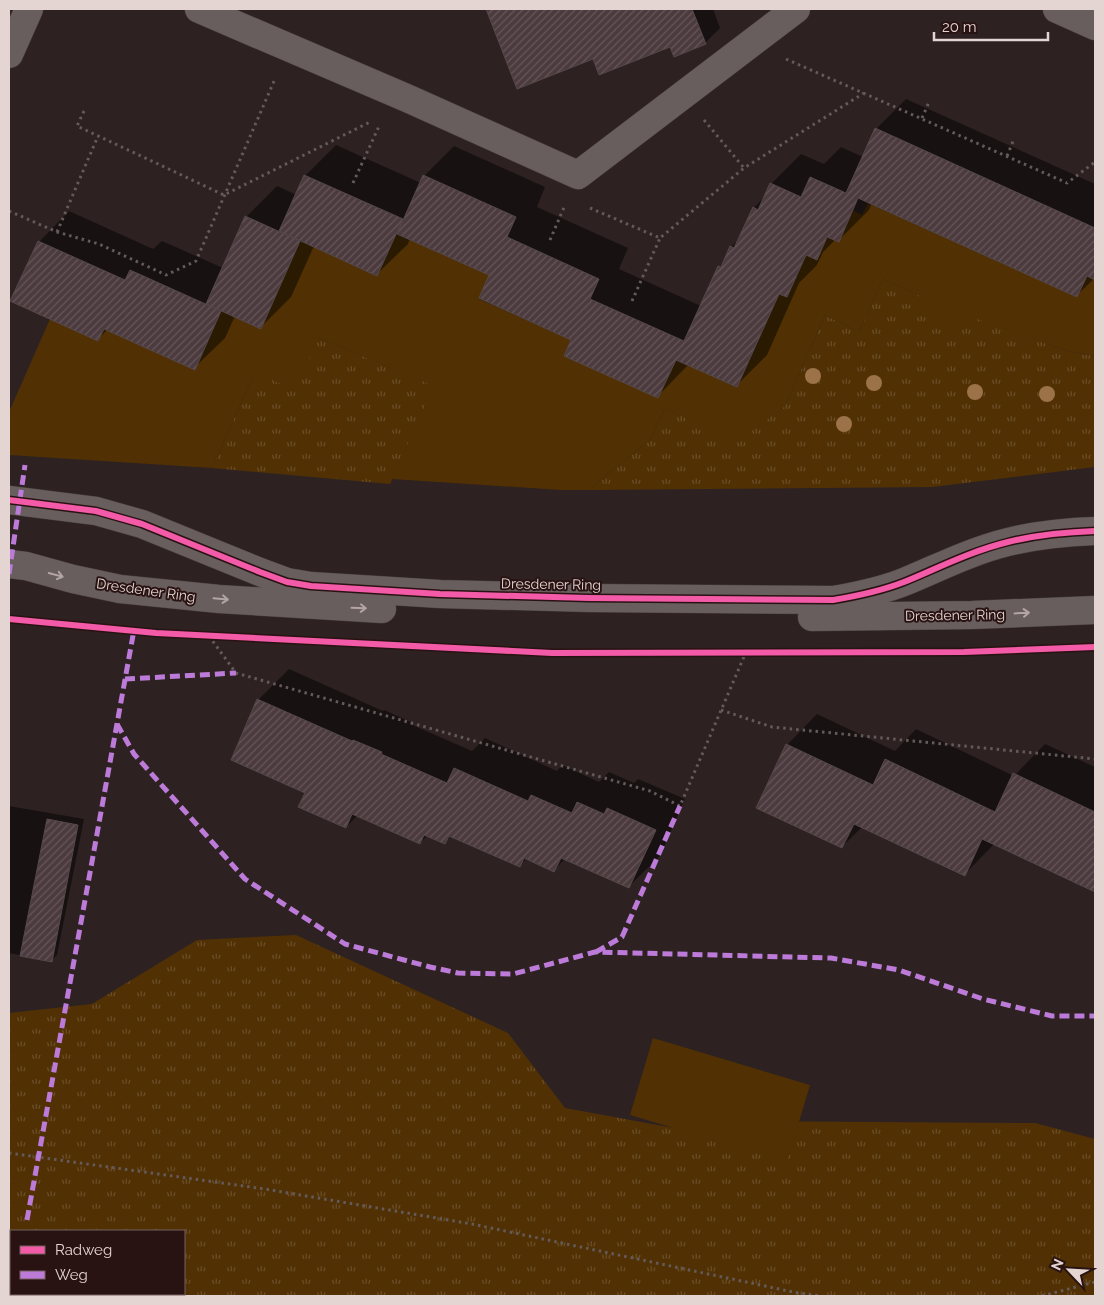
<svg xmlns="http://www.w3.org/2000/svg" width="1104" height="1305" font-family="Raleway,sans-serif">
  <style>
    .grass { fill: url(#grass-tufts); fill-rule: evenodd }
    .green { fill: #513104 }
    .shadow { fill: #0007 }
    .building { fill: url(#building-hatch); stroke: #54484a }
    .lines { fill: none; stroke-linecap: round; stroke-linejoin: round }
    .minor-casing { stroke: #4a3f3f; stroke-width: 29 }
    .path { stroke: #635a59; stroke-width: 3; stroke-dasharray: 2.5 4; stroke-linecap: butt }
    .minor { stroke: #685e5e; stroke-width: 28 }
    .quiet { stroke: #bd7bd9; stroke-width: 5; stroke-dasharray: 10 5; stroke-linecap: butt }
    .cycleway-casing { stroke: #291312; stroke-width: 9 }
    .cycleway { stroke: #f35aa7; stroke-width: 6 }
    .tree { fill: #9c7249 }
    .oneway { stroke: #b2a5a4 }
    .labels { text-anchor: middle; dominant-baseline: central; stroke-width: 4; stroke-linejoin: round; paint-order: stroke }
    .street-label { font-size: 14px; fill: #e4d4d2; stroke: #291312 }
  </style>
  <defs>
    <pattern id="grass-tufts" width="24" height="20" patternUnits="userSpaceOnUse" patternTransform="scale(1.25)"><rect width="24" height="20" fill="#513104"/><path d="M3 7l-1-3M5 7V3M7 7l1-3M15 17l-1-3M17 17v-4M19 17l1-3" fill="none" stroke="#6a4e28"/></pattern>
    <pattern id="building-hatch" width="6" height="6" patternUnits="userSpaceOnUse" patternTransform="scale(1.25)"><rect width="6" height="6" fill="#4c3b3e"/><path d="M-1 1l2-2M0 6l6-6M5 7l2-2" fill="none" stroke="#665659"/></pattern>
  </defs>
  <rect width="100%" height="100%" fill="#2d2121"/>
  <g class="grass">
    <path d="M 883,279 L 925,298 L 952,329 L 960,312 L 1067,351 L 1095,356 L 1095,467 L 932,487 L 588,490 L 650,440 L 665,408 L 737,441 L 785,406 L 825,315 L 859,332 Z"/>
    <path d="M 319,338 L 435,386 L 390,484 L 212,468 L 255,372 Z"/>
    <path d="M 296,935 L 508,1033 L 565,1108 L 674,1128 L 728,1121 L 1035,1123 L 1095,1139 L 1095,1296 L 9,1296 L 9,1013 L 92,1004 L 197,940 ZM 11,1231 L 184,1231 L 184,1294 L 11,1294 Z"/>
  </g>
  <g class="green">
    <path d="M 868,203 L 1077,297 L 1087,276 L 1095,280 L 1095,356 L 1067,351 L 960,313 L 953,329 L 918,313 L 925,298 L 883,279 L 859,332 L 825,315 L 785,406 L 737,442 L 665,408 L 650,440 L 588,490 L 561,490 L 392,479 L 434,386 L 319,338 L 294,390 L 255,372 L 212,468 L 9,455 L 9,412 L 50,319 L 98,341 L 104,329 L 195,370 L 221,311 L 261,329 L 300,241 L 377,276 L 396,234 L 489,275 L 479,299 L 571,340 L 564,356 L 658,398 L 676,360 L 737,387 L 779,294 L 787,297 L 806,255 L 817,259 L 827,237 L 839,242 L 853,210 L 862,215 Z"/>
    <path d="M 653,1038 L 810,1085 L 787,1162 L 630,1115 Z"/>
  </g>
  <g class="shadow">
    <path d="M 487,9 L 713,9 L 720,28 L 705,43 L 671,45 L 593,58 L 518,87 Z"/>
    <path d="M 906,99 L 1095,184 L 1095,278 L 1077,295 L 872,203 L 869,210 L 838,241 L 835,240 L 823,252 L 817,265 L 799,283 L 767,355 L 736,386 L 689,364 L 657,397 L 573,339 L 491,275 L 410,238 L 408,244 L 377,274 L 314,246 L 291,297 L 260,328 L 235,316 L 225,338 L 194,368 L 108,329 L 98,339 L 39,242 L 69,211 L 153,249 L 162,241 L 223,268 L 246,217 L 277,186 L 297,195 L 305,176 L 336,145 L 421,183 L 424,176 L 454,146 L 545,187 L 537,207 L 628,248 L 619,269 L 701,306 L 719,267 L 725,261 L 731,247 L 740,238 L 754,208 L 766,195 L 771,184 L 801,154 L 824,164 L 841,147 L 863,157 L 876,129 Z"/>
    <path d="M 289,669 L 383,711 L 384,710 L 411,722 L 410,724 L 472,751 L 485,738 L 557,771 L 562,765 L 599,782 L 609,772 L 634,783 L 638,779 L 685,799 L 660,856 L 629,886 L 566,858 L 554,870 L 527,858 L 520,865 L 452,835 L 445,842 L 428,835 L 420,843 L 358,815 L 346,827 L 306,792 L 258,700 Z"/>
    <path d="M 817,714 L 895,751 L 916,729 L 1014,776 L 1045,744 L 1095,767 L 1095,888 L 1094,890 L 995,843 L 965,874 L 863,826 L 842,847 L 787,745 Z"/>
    <path d="M 9,806 L 84,819 L 57,955 L 51,961 L 9,953 Z"/>
  </g>
  <g class="building">
    <path d="M 486,9 L 692,9 L 706,44 L 674,57 L 670,47 L 599,75 L 593,59 L 517,89 Z"/>
    <path d="M 875,128 L 1095,228 L 1095,280 L 1087,276 L 1077,297 L 858,198 L 839,242 L 827,237 L 817,260 L 806,255 L 787,297 L 779,294 L 737,387 L 676,360 L 658,398 L 564,356 L 571,340 L 479,298 L 489,275 L 397,234 L 423,175 L 516,217 L 507,237 L 599,279 L 590,299 L 684,341 L 718,266 L 721,267 L 730,246 L 734,248 L 753,207 L 758,210 L 770,183 L 801,197 L 810,177 L 846,193 Z"/>
    <path d="M 304,175 L 403,219 L 377,276 L 279,231 Z"/>
    <path d="M 245,216 L 300,241 L 261,329 L 206,304 Z"/>
    <path d="M 38,241 L 125,280 L 130,270 L 221,311 L 195,370 L 104,329 L 98,341 L 10,301 Z"/>
    <path d="M 257,699 L 352,741 L 353,740 L 382,752 L 381,754 L 447,783 L 454,768 L 528,801 L 531,795 L 572,813 L 577,802 L 604,814 L 607,808 L 656,830 L 629,888 L 561,858 L 554,872 L 524,858 L 520,867 L 449,836 L 445,844 L 424,835 L 420,844 L 352,814 L 346,828 L 298,807 L 305,793 L 231,760 Z"/>
    <path d="M 786,744 L 873,785 L 885,759 L 995,812 L 1013,773 L 1095,812 L 1095,892 L 982,839 L 965,876 L 854,824 L 842,848 L 756,808 Z"/>
    <path d="M 47,819 L 78,825 L 52,962 L 20,956 Z"/>
  </g>
  <g class="lines">
    <g class="minor-casing">
      <g id="minor">
        <path d="M 199,9 L 409,99 L 578,175 L 796,9"/>
        <path d="M 1057,9 L 1095,26"/>
        <path d="M 9,54 L 29,9"/>
        <path d="M 9,500 L 96,511 L 142,524 L 260,572 L 287,582 L 311,586 L 440,594 L 589,598 L 833,600 C 857,596 881,591 904,582 C 938,568 971,551 1008,542 C 1036,535 1066,532 1095,531"/>
        <path d="M 9,564 L 26,566 L 73,579 L 120,589 L 219,599 L 382,609"/>
        <path d="M 812,617 L 972,615 L 1095,610"/>
      </g>
    </g>
    <g class="path">
      <path d="M 786,59 L 1067,183 L 1095,162"/>
      <path d="M 84,111 L 77,126 L 224,195 L 372,121"/>
      <path d="M 922,118 L 929,102"/>
      <path d="M 704,120 L 744,168"/>
      <path d="M 1007,156 L 1014,139"/>
      <path d="M 353,183 L 380,124"/>
      <path d="M 590,208 L 660,238 L 744,168 L 864,93"/>
      <path d="M 9,211 L 57,232 L 99,244 L 166,275 L 196,261 L 275,79"/>
      <path d="M 57,232 L 98,136"/>
      <path d="M 550,240 L 565,205"/>
      <path d="M 632,301 L 660,238"/>
      <path d="M 209,636 L 236,673 L 650,791 L 680,806 L 746,652"/>
      <path d="M 721,710 L 772,727 L 1095,759"/>
      <path d="M 9,1153 L 265,1189 L 472,1224 L 798,1293 L 822,1296"/>
      <path d="M 1042,1296 L 1095,1282"/>
    </g>
    <use href="#minor" class="minor"/>
    <g class="quiet">
      <path d="M 9,574 L 25,465"/>
      <path d="M 125,679 L 236,673"/>
      <path d="M 117,724 L 134,754 L 245,879 L 345,944 L 430,967 L 458,973 L 513,974 L 595,952 L 831,958 L 899,970 L 983,999 L 1052,1016 L 1095,1016"/>
      <path d="M 596,952 L 622,937 L 680,806"/>
      <path d="M 27,1220 L 134,630"/>
    </g>
    <g class="cycleway-casing">
      <g id="cycleway">
        <path d="M 9,500 L 96,511 L 142,524 L 260,572 L 287,582 L 311,586 L 440,594 L 589,598 L 833,600 C 857,596 881,591 904,582 C 938,568 971,551 1008,542 C 1036,535 1066,532 1095,531"/>
        <path d="M 9,619 L 156,633 L 552,653 L 964,652 L 1095,647"/>
      </g>
    </g>
    <use href="#cycleway" class="cycleway"/>
  </g>
  <g class="tree">
    <circle cx="813" cy="376" r="8"/>
    <circle cx="874" cy="383" r="8"/>
    <circle cx="975" cy="392" r="8"/>
    <circle cx="1047" cy="394" r="8"/>
    <circle cx="844" cy="424" r="8"/>
  </g>
  <defs><path id="oneway-shaft" d="M-6 0H5M1.5-3L5.5 0L1.5 3" fill="none" stroke-width="1.6" stroke-linecap="round" stroke-linejoin="round" transform="scale(1.25)"/></defs>
  <g class="oneway">
    <use href="#oneway-shaft" transform="translate(56 575) rotate(15)"/>
    <use href="#oneway-shaft" transform="translate(221 599) rotate(5)"/>
    <use href="#oneway-shaft" transform="translate(359 608) rotate(2)"/>
    <use href="#oneway-shaft" transform="translate(1022 613) rotate(-3)"/>
  </g>
  <g class="labels">
    <g class="street-label">
      <text transform="translate(551 584) rotate(1)">Dresdener Ring</text>
      <text transform="translate(146 590) rotate(8)">Dresdener Ring</text>
      <text transform="translate(955 615) rotate(-1)">Dresdener Ring</text>
    </g>
  </g>
  <rect width="1104" height="1305" fill="none" stroke="#e4d4d2" stroke-width="20"/>
  <rect x="10" y="1230" width="175" height="65" fill="#291312" stroke="#74605f"/>
  <rect x="20" y="1246" width="25" height="8" fill="#f35aa7" stroke="#74605f"/>
  <text x="55" y="1255" font-size="15" fill="#e4d4d2">Radweg</text>
  <rect x="20" y="1271" width="25" height="8" fill="#bd7bd9" stroke="#74605f"/>
  <text x="55" y="1280" font-size="15" fill="#e4d4d2">Weg</text>
  <g transform="translate(1069 1270) rotate(295)" stroke="#291312" stroke-width="4" paint-order="stroke">
  <path d="M0-4L9 19L0 12L-9 19Z" fill="#e4d4d2"/>
  <text y="-8" font-size="14" font-weight="bold" text-anchor="middle" fill="#e4d4d2">N</text>
  </g>
  <path d="M934 32v8h114v-8" fill="none" stroke="#e4d4d2" stroke-width="2.5"/>
  <text x="942" y="32" font-size="15" fill="#e4d4d2" stroke="#291312" stroke-width="4" paint-order="stroke">20 m</text>
</svg>
